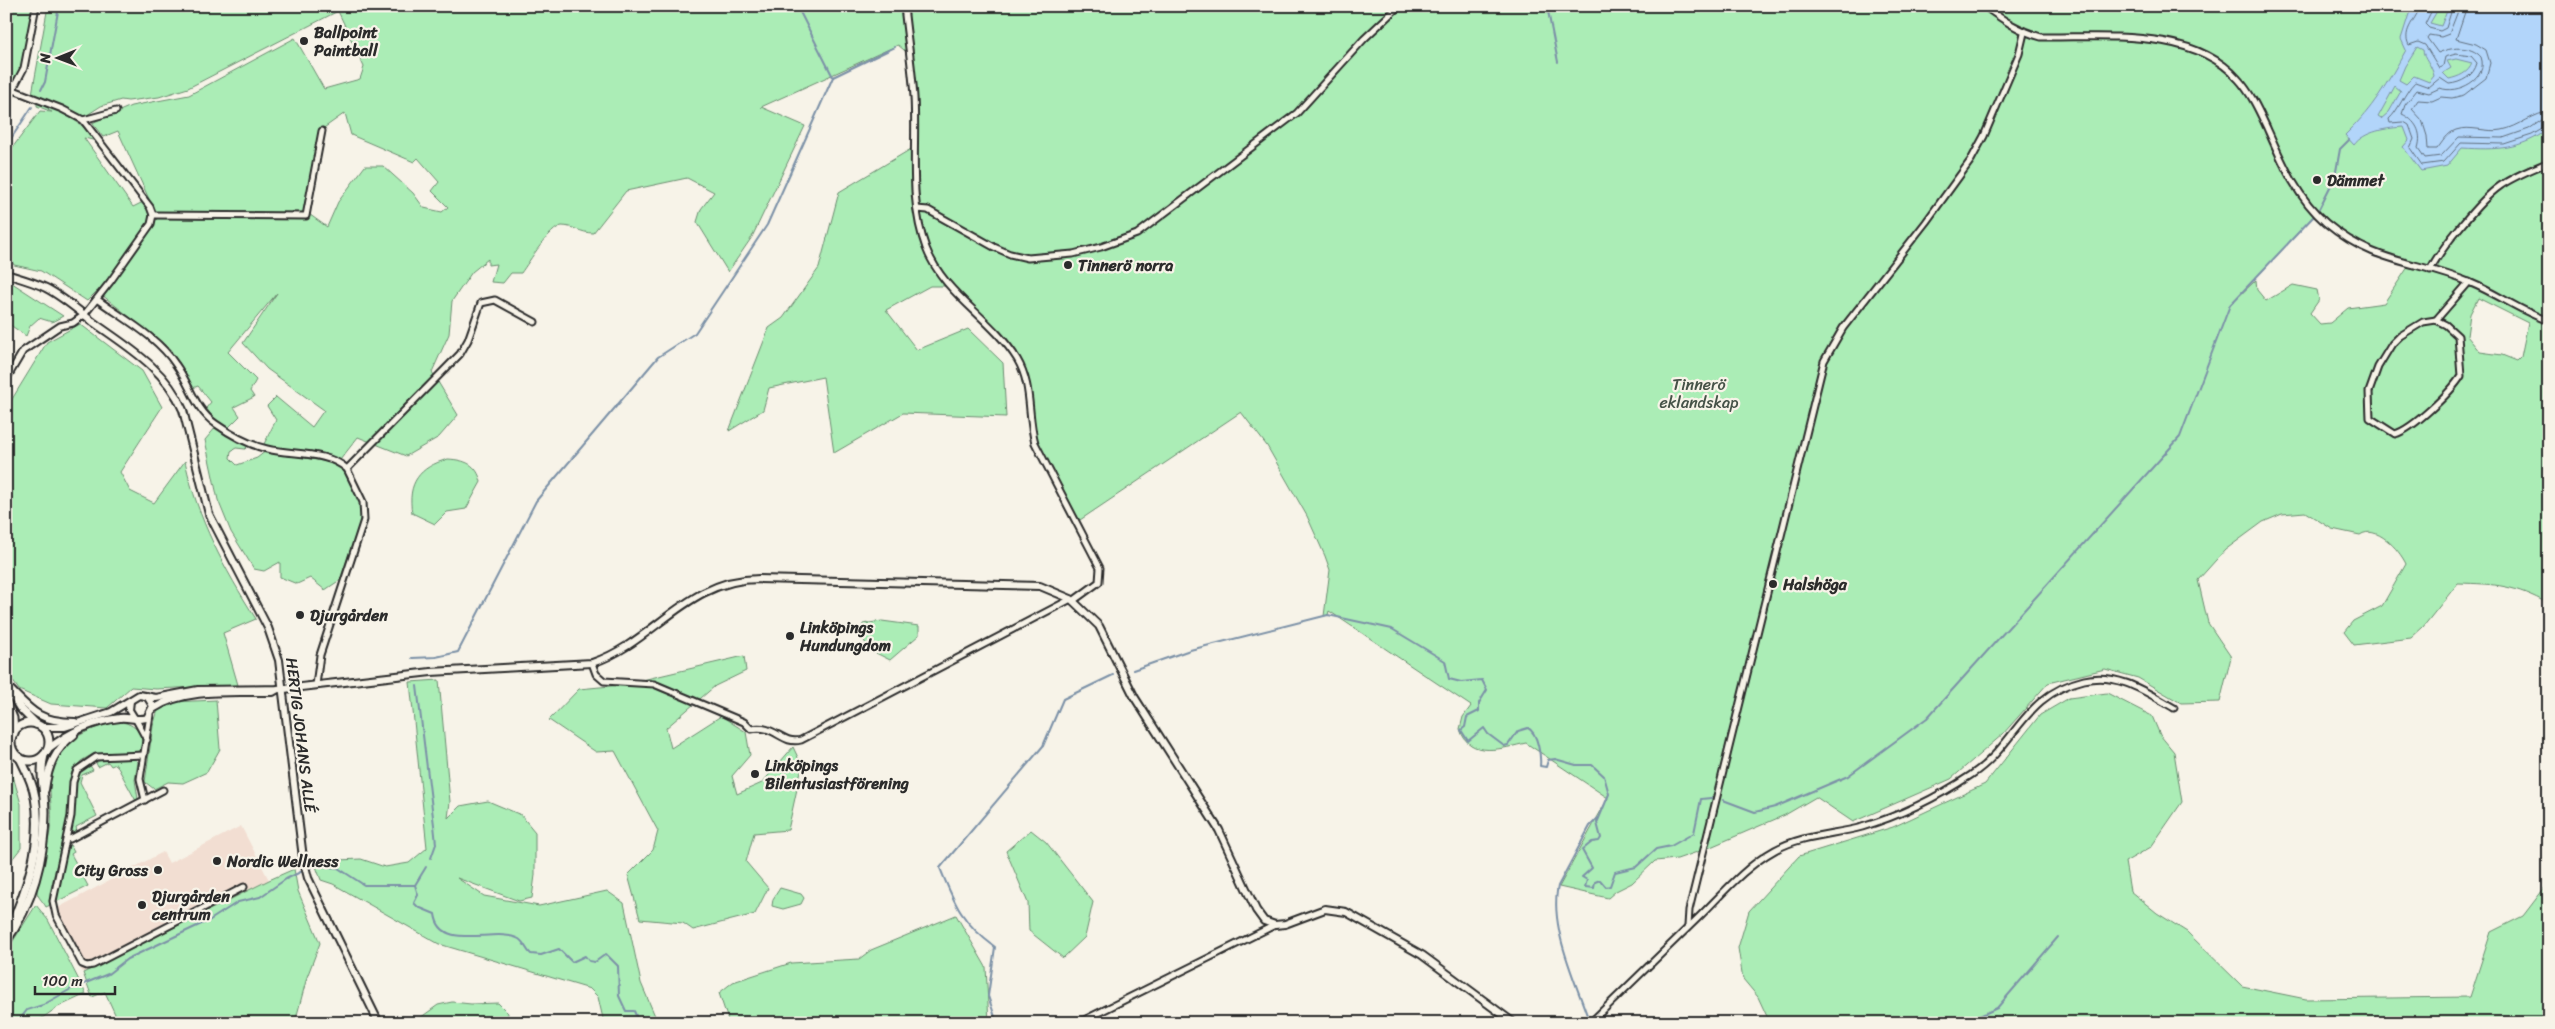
<svg xmlns="http://www.w3.org/2000/svg" width="2555" height="1029" font-family="Sriracha,sans-serif">
  <style>
    .built { fill: #f2ded2 }
    .green { fill: #abedb6; stroke: #6b8c70; fill-rule: evenodd }
    .water { fill: #b2d5fa; stroke: #7c91a7; fill-rule: evenodd }
    .lines { fill: none; stroke-linecap: round; stroke-linejoin: round }
    .shore { stroke: #616f7e; stroke-width: 1 }
    .stream { stroke: #7c91a7; stroke-width: 2 }
    .minor-casing { stroke: #2b2b2b; stroke-width: 9 }
    .tertiary-casing { stroke: #2b2b2b; stroke-width: 10 }
    .secondary-casing { stroke: #2b2b2b; stroke-width: 11 }
    .minor { stroke: #f7f3e8; stroke-width: 5 }
    .tertiary { stroke: #f7f3e8; stroke-width: 6 }
    .secondary { stroke: #f7f3e8; stroke-width: 7 }
    .poi-dot { fill: #2b2b2b; stroke: #f7f3e8; stroke-width: 2 }
    .labels { text-anchor: middle; dominant-baseline: central; stroke-width: 4.5; stroke-linejoin: round; paint-order: stroke }
    .poi-label { font-size: 16px; font-weight: bold; fill: #2b2b2b; stroke: #f7f3e8; text-anchor: start }
    .park-label { font-size: 16px; fill: #455247; stroke: #f7f3e8 }
    .street-label { font-size: 16px; fill: #2b2b2b; stroke: #f7f3e8 }
  </style>
  <rect width="100%" height="100%" fill="#f7f3e8"/>
  <filter id="ink" filterUnits="userSpaceOnUse"><feTurbulence type="fractalNoise" baseFrequency=".02" numOctaves="2"/><feDisplacementMap in="SourceGraphic" scale="10" xChannelSelector="R" yChannelSelector="G"/><feConvolveMatrix kernelMatrix="1 2 1 2 8 2 1 2 1" color-interpolation-filters="sRGB"/></filter>
  <g filter="url(#ink)">
    <path class="built" d="M 241,826 L 269,880 L 83,973 L 52,911 L 163,852 L 169,863 Z"/>
    <g class="green">
      <path d="M 6,6 L 37,6 L 29,51 L 12,90 L 6,88 Z"/>
      <path d="M 48,6 L 2549,6 L 2549,162 C 2533,169 2514,175 2500,186 C 2480,200 2439,248 2431,270 C 2380,259 2356,246 2316,214 L 2237,298 L 2256,280 L 2257,290 L 2266,301 L 2293,285 L 2317,290 L 2319,300 L 2310,313 L 2320,324 L 2330,323 L 2348,308 L 2384,303 L 2408,267 L 2436,274 L 2441,255 L 2490,198 L 2501,188 L 2549,164 L 2549,604 C 2514,585 2497,584 2458,583 L 2423,627 L 2411,638 L 2354,645 L 2344,632 L 2353,621 L 2382,606 L 2406,564 C 2399,549 2376,524 2360,535 L 2332,529 L 2305,512 L 2282,514 L 2263,522 L 2225,550 L 2198,580 L 2208,623 L 2231,657 L 2220,702 L 2181,703 L 2138,678 L 2105,669 L 2048,683 L 2003,734 L 1951,779 L 1853,822 L 1816,797 L 1785,815 L 1706,849 L 1677,859 L 1655,861 L 1632,883 L 1616,891 L 1608,898 L 1559,887 L 1608,798 L 1526,743 C 1504,748 1469,760 1460,729 L 1463,717 L 1471,706 L 1329,611 L 1328,615 L 1324,616 L 1330,570 L 1325,556 L 1307,516 L 1267,446 L 1241,412 L 1077,522 C 1062,494 1041,465 1033,433 C 1027,408 1031,386 1018,363 C 1002,333 971,311 949,286 L 930,286 L 886,310 L 917,350 L 968,329 L 1003,363 L 1006,417 L 903,413 L 834,453 L 823,377 L 769,388 L 763,410 L 729,431 L 769,328 L 783,318 L 819,268 L 839,192 L 911,149 L 915,164 L 914,101 L 910,55 L 898,45 L 761,107 L 805,126 L 752,237 L 728,272 L 697,222 L 701,209 L 714,192 L 687,178 L 626,191 L 593,233 C 581,233 573,226 562,226 C 550,227 529,262 521,273 L 511,273 L 503,283 L 491,282 L 496,264 L 488,265 L 488,259 L 472,272 L 452,301 L 449,334 L 432,372 L 458,415 L 439,437 L 406,456 L 358,437 L 340,460 L 263,446 L 276,420 L 267,406 L 276,397 L 312,427 L 324,410 L 267,369 L 243,343 L 277,293 L 228,352 L 256,380 L 250,391 L 254,397 L 234,407 L 240,416 L 228,428 L 216,421 L 206,408 L 211,402 L 198,386 L 193,388 L 170,349 L 97,291 L 87,301 L 41,271 L 14,265 L 6,251 L 6,156 L 40,111 L 52,112 L 37,106 L 37,102 C 62,112 80,120 97,141 L 84,138 L 133,207 L 149,199 L 118,131 L 103,137 L 92,123 L 131,106 L 189,95 L 295,38 L 324,89 L 360,79 L 364,67 L 338,11 L 188,88 L 159,97 L 128,101 L 121,100 L 101,106 L 84,117 L 32,94 ZM 345,113 L 351,135 L 414,162 L 418,158 L 439,182 L 432,191 L 448,207 L 442,212 L 424,208 L 413,193 L 383,166 L 365,166 L 338,202 L 327,227 L 306,212 L 321,130 ZM 2478,298 L 2528,323 L 2521,357 L 2517,361 L 2502,355 L 2480,352 L 2467,336 L 2470,314 Z"/>
      <path d="M 6,279 L 63,316 L 52,322 L 39,318 L 30,326 L 26,336 L 6,322 Z"/>
      <path d="M 80,324 L 142,371 L 162,407 L 120,472 L 130,491 L 154,503 L 185,461 C 198,521 224,568 256,619 L 223,633 L 238,685 L 156,689 L 131,687 L 107,708 L 51,704 L 19,690 L 6,671 L 6,412 L 9,404 L 47,342 Z"/>
      <path d="M 216,427 L 248,446 L 245,449 L 236,448 L 231,451 L 230,458 L 237,465 L 257,458 L 266,451 L 328,462 L 339,467 L 347,474 L 359,500 L 361,511 L 359,525 L 340,580 L 325,590 L 310,578 L 297,584 L 280,577 L 280,562 L 264,571 L 254,569 L 231,532 L 218,500 L 205,440 Z"/>
      <path d="M 448,459 C 465,460 477,464 481,482 L 466,509 L 447,512 L 435,524 L 412,513 C 407,483 419,467 448,459 Z"/>
      <path d="M 882,621 L 919,626 L 919,635 L 890,660 L 870,650 L 861,636 L 863,624 Z"/>
      <path d="M 744,656 L 746,671 L 715,686 L 666,728 L 671,748 L 721,716 L 746,732 L 750,755 L 732,776 L 737,794 L 762,783 L 793,747 L 802,766 L 788,830 L 754,833 L 746,862 L 768,888 L 755,914 L 693,930 L 683,923 L 640,919 L 628,875 L 653,850 L 658,831 L 615,751 L 596,752 L 549,720 L 579,689 L 621,685 Z"/>
      <path d="M 439,680 L 450,802 L 448,818 L 460,806 L 488,801 L 521,815 L 535,832 L 535,875 L 532,898 L 519,901 L 457,878 L 484,896 L 539,906 L 607,891 L 624,903 L 641,983 L 658,1023 L 604,1023 L 598,997 L 590,989 L 439,944 L 333,884 L 321,880 L 314,861 L 361,859 L 385,867 L 409,863 L 427,848 L 410,682 Z"/>
      <path d="M 2107,693 L 2152,716 L 2160,735 L 2174,752 L 2182,802 L 2151,847 L 2125,862 L 2130,891 L 2157,913 L 2187,932 L 2242,986 L 2306,999 L 2470,997 L 2491,932 L 2523,916 L 2549,882 L 2549,1023 L 1770,1023 L 1758,997 L 1743,979 L 1738,948 L 1749,911 L 1799,856 L 1893,827 L 1985,784 L 2040,715 L 2069,698 Z"/>
      <path d="M 216,700 L 220,749 L 207,772 L 183,783 L 168,782 L 154,789 L 145,782 L 153,726 L 158,710 L 173,702 Z"/>
      <path d="M 117,722 C 132,721 147,734 140,750 L 134,753 L 93,754 L 81,761 L 72,772 L 67,820 L 50,893 L 50,905 L 46,907 C 43,901 37,897 37,891 C 39,868 49,846 51,823 C 53,801 44,774 58,755 C 72,735 94,727 117,722 Z"/>
      <path d="M 135,759 L 138,762 L 135,780 L 138,799 L 136,801 L 116,764 L 111,766 L 108,762 L 98,767 L 96,763 L 100,760 Z"/>
      <path d="M 89,764 L 93,770 L 82,775 L 80,782 L 97,816 L 76,827 L 77,831 L 73,833 L 71,830 C 76,809 68,776 89,764 Z"/>
      <path d="M 6,776 L 13,776 L 21,804 L 21,848 L 6,867 Z"/>
      <path d="M 1031,830 L 1046,842 L 1093,902 L 1085,937 L 1063,958 L 1029,931 L 1028,903 L 1006,851 Z"/>
      <path d="M 70,845 L 74,852 L 71,854 L 88,886 L 56,902 L 68,846 Z"/>
      <path d="M 294,869 L 298,891 L 320,943 L 307,977 L 297,1015 L 291,1023 L 119,1023 L 105,992 L 92,997 L 83,973 L 269,880 Z"/>
      <path d="M 780,888 L 801,894 L 804,898 L 801,904 L 783,909 L 772,906 L 773,899 Z"/>
      <path d="M 36,905 L 48,920 L 86,994 L 58,1007 L 35,1023 L 6,1023 L 6,952 Z"/>
      <path d="M 956,915 L 986,967 L 989,1023 L 729,1023 L 719,993 L 733,982 L 791,963 L 859,959 L 871,950 Z"/>
      <path d="M 452,1002 L 471,1004 L 498,1003 L 508,1013 L 507,1023 L 413,1023 L 438,1005 Z"/>
    </g>
    <path class="water" d="M 2416,6 L 2440,6 L 2430,23 L 2441,26 L 2449,6 L 2538,6 L 2537,8 L 2549,19 L 2549,129 C 2520,150 2496,150 2462,148 L 2447,166 L 2421,171 L 2403,147 L 2409,140 L 2404,127 C 2388,128 2364,131 2354,145 L 2345,135 C 2372,110 2388,82 2406,50 L 2401,39 L 2409,14 ZM 2417,47 L 2423,50 C 2423,57 2432,65 2434,76 L 2429,82 L 2414,76 L 2406,84 L 2399,80 L 2405,66 ZM 2456,59 L 2472,63 C 2469,73 2458,77 2449,79 L 2443,73 L 2451,68 L 2447,61 ZM 2395,86 L 2401,91 L 2389,112 L 2381,119 L 2378,117 Z"/>
    <g class="lines">
      <g class="shore">
        <path d="M 2420,6 C 2418,18 2401,30 2409,45 L 2418,42 L 2425,45 L 2439,68 L 2443,66 L 2445,57 L 2456,54 L 2471,56 L 2477,63 C 2474,76 2461,83 2449,84 L 2440,78 L 2429,87 L 2415,82 C 2404,93 2399,110 2389,119 L 2390,123 L 2404,122 L 2409,125 L 2414,139 L 2410,148 L 2422,165 L 2444,162 L 2461,143 L 2504,144 L 2532,135 L 2549,125"/>
        <path d="M 2434,6 L 2425,24 L 2429,28 L 2440,31 L 2446,28 L 2453,6"/>
        <path d="M 2460,6 L 2449,34 L 2441,37 L 2429,35 L 2427,38 L 2438,53 C 2451,47 2471,45 2481,57 C 2489,79 2457,95 2440,88 L 2429,93 L 2417,90 L 2405,105 L 2402,114 C 2415,120 2423,132 2418,148 L 2425,158 L 2441,156 L 2459,137 L 2503,138 L 2529,129 L 2542,120 L 2549,119"/>
        <path d="M 2467,6 L 2456,39 L 2476,44 L 2486,50 L 2490,63 L 2486,78 L 2464,95 L 2452,98 L 2441,97 L 2432,101 L 2418,100 L 2412,109 L 2422,120 L 2427,136 L 2428,149 L 2437,149 C 2442,143 2447,133 2456,130 C 2470,125 2488,133 2502,130 C 2519,127 2535,112 2549,112"/>
      </g>
      <g class="stream">
        <path d="M 1547,6 L 1558,62"/>
        <path d="M 833,77 L 895,47"/>
        <path d="M 41,90 L 45,82 L 59,6"/>
        <path d="M 6,146 L 32,107"/>
        <path d="M 2319,209 L 2335,177 L 2340,149 L 2349,140"/>
        <path d="M 412,658 L 436,657 L 458,652 L 536,501 L 658,357 L 695,333 L 767,225 L 833,77 L 798,8 L 800,6"/>
        <path d="M 1133,670 L 1190,650 L 1328,615 L 1392,629 L 1445,661 L 1449,679 L 1461,682 L 1482,680 L 1487,690 L 1479,703 L 1479,711 L 1467,717 L 1465,727 L 1461,730 L 1468,741 L 1484,728 L 1488,734 L 1504,746 L 1508,745 L 1518,731 L 1528,728 C 1538,733 1541,757 1540,766 L 1546,767 L 1548,760 L 1555,759 L 1576,765 L 1592,765 L 1604,776 L 1609,794 L 1597,823 L 1601,838 L 1599,841 L 1592,842 L 1582,850 L 1592,868 L 1582,877 L 1587,880 L 1585,887 L 1594,888 L 1595,882 L 1600,880 L 1606,887 L 1610,886 L 1615,872 L 1636,867 L 1656,849 L 1671,846 L 1694,833 L 1701,799 L 1711,798"/>
        <path d="M 417,686 L 434,825 L 436,844 L 431,858"/>
        <path d="M 1723,800 L 1755,812 L 1775,807 L 1848,776 L 1927,718 L 2180,437 L 2230,305 L 2313,217"/>
        <path d="M 415,885 L 426,867"/>
        <path d="M 1588,1018 C 1575,980 1549,926 1558,886 L 1590,826 L 1598,818"/>
        <path d="M 1927,1020 L 1971,1020 L 1997,1008 L 2058,937"/>
        <path d="M 17,1023 L 27,1010 L 43,1005 L 71,989 L 108,974 L 127,959 L 210,920 L 238,902 L 260,897 L 286,879 L 315,865 L 338,868 L 364,885 L 415,885 L 418,895 L 414,903 L 418,907 L 435,914 C 440,953 496,926 519,939 C 525,943 526,950 531,954 L 541,955 L 559,949 L 572,962 L 585,956 L 589,961 L 595,962 L 606,954 L 618,966 L 619,996 L 626,1011 L 634,1011 L 639,1023"/>
        <path d="M 997,1023 L 988,996 L 995,947 C 962,923 955,905 940,868 L 1043,746 L 1063,699 L 1113,675"/>
      </g>
      <g class="minor-casing">
        <g id="minor">
          <path d="M 904,6 C 907,36 912,67 914,97 C 917,147 908,200 926,248 C 944,295 991,317 1017,359 C 1033,386 1027,414 1035,443 L 1100,568 L 1099,582 L 1073,601"/>
          <path d="M 1984,6 C 2003,20 2019,31 2041,37 C 2104,38 2193,27 2238,79 C 2251,93 2259,111 2267,128 C 2282,162 2297,198 2326,223 C 2376,265 2417,260 2471,283 C 2498,294 2521,312 2549,321"/>
          <path d="M 6,87 L 62,109 L 83,120 L 150,207 L 153,215 L 151,224 L 110,282 L 84,315 L 73,323 L 60,326 L 23,351 L 6,380"/>
          <path d="M 6,102 L 24,68 L 36,6"/>
          <path d="M 83,120 L 116,111"/>
          <path d="M 917,209 L 928,210 L 994,247 L 1010,254 L 1028,258 L 1073,254 L 1101,247 L 1137,234 L 1297,113 L 1364,39 L 1399,6"/>
          <path d="M 153,215 L 306,216 L 322,131"/>
          <path d="M 2430,270 C 2441,248 2480,200 2500,186 C 2514,176 2533,169 2549,162"/>
          <path d="M 98,300 C 124,319 158,337 176,365 C 190,384 195,410 216,424 C 230,434 250,445 267,449 C 291,455 328,451 347,469 L 460,354 L 468,340 L 481,303 L 495,300 L 535,322"/>
          <path d="M 2436,320 L 2446,325 L 2458,336 L 2461,376 C 2451,392 2413,429 2395,434 L 2370,418 L 2369,392 L 2378,367 L 2392,344 L 2400,336 L 2423,322 Z"/>
          <path d="M 2436,320 L 2469,282"/>
          <path d="M 592,663 L 596,674 L 604,681 L 654,684 L 744,722 L 751,729 C 776,724 781,745 801,740 L 1071,599"/>
          <path d="M 316,685 L 320,655 L 364,520 L 363,502 L 347,469"/>
          <path d="M 135,718 L 147,740"/>
          <path d="M 6,743 L 12,738"/>
          <path d="M 6,755 L 18,756"/>
          <path d="M 144,755 L 96,757 L 77,770 L 73,782 L 71,816 L 53,901 L 56,915 L 82,964 L 87,966 L 93,965 L 244,887"/>
          <path d="M 145,800 L 140,779 L 150,715"/>
          <path d="M 67,838 L 70,839 L 163,790"/>
          <path d="M 1688,926 L 1689,910 L 1824,361 L 1843,328 L 1926,222 L 1971,160 L 1984,136 L 2019,54 L 2024,33"/>
          <path d="M 1078,1023 L 1275,925"/>
          <path d="M 1590,1023 C 1627,987 1664,951 1701,915 C 1724,892 1746,866 1775,850 C 1802,835 1832,835 1862,827 C 1899,816 1938,797 1971,775 C 2017,745 2022,695 2084,680 C 2118,672 2146,692 2174,708"/>
        </g>
      </g>
      <g class="tertiary-casing">
        <g id="tertiary">
          <path d="M 6,274 C 19,278 34,282 46,288 C 63,297 78,310 93,322 C 128,347 166,369 183,410 L 209,514 L 268,628 L 279,660 L 303,858 L 308,878 L 379,1023"/>
          <path d="M 11,690 C 33,713 42,722 75,722"/>
          <path d="M 130,701 L 129,710 L 134,718"/>
          <path d="M 153,709 C 185,687 236,693 273,692 L 278,689"/>
          <path d="M 41,727 L 65,727 L 111,712 L 139,695 L 156,698 L 198,690 L 284,689 L 431,672 L 592,663 C 655,642 686,579 759,579 L 1040,586 L 1071,599 L 1099,626 L 1135,698 L 1219,830 L 1256,910 L 1264,921 L 1275,925 L 1285,924 L 1325,909 L 1346,912 L 1422,955 L 1514,1023"/>
          <path d="M 48,749 C 68,733 93,721 120,718 C 129,717 138,721 147,718 L 153,706 L 147,696"/>
          <path d="M 45,790 C 48,766 55,749 74,735"/>
        </g>
      </g>
      <g class="secondary-casing">
        <g id="secondary">
          <path d="M 6,685 L 20,708 L 36,724"/>
          <path d="M 6,701 L 13,718 L 14,733"/>
          <circle cx="30" cy="742" r="19"/>
          <path d="M 7,934 C 26,893 44,843 35,797 C 33,783 26,770 20,758"/>
          <path d="M 6,941 C 32,906 45,856 45,813 C 45,793 39,774 44,755"/>
        </g>
      </g>
      <use href="#minor" class="minor"/>
      <use href="#tertiary" class="tertiary"/>
      <use href="#secondary" class="secondary"/>
    </g>
  </g>
  <g class="poi-dot">
    <circle cx="304" cy="41" r="5"/>
    <circle cx="2317" cy="180" r="5"/>
    <circle cx="1068" cy="265" r="5"/>
    <circle cx="1773" cy="584" r="5"/>
    <circle cx="300" cy="615" r="5"/>
    <circle cx="790" cy="636" r="5"/>
    <circle cx="755" cy="774" r="5"/>
    <circle cx="217" cy="861" r="5"/>
    <circle cx="158" cy="870" r="5"/>
    <circle cx="142" cy="905" r="5"/>
  </g>
  <g class="labels">
    <g class="poi-label">
      <text x="314" y="32">Ballpoint<tspan x="314" dy="18">Paintball</tspan></text>
      <text x="2327" y="180">Dämmet</text>
      <text x="1078" y="265">Tinnerö norra</text>
      <text x="1783" y="584">Halshöga</text>
      <text x="310" y="615">Djurgården</text>
      <text x="800" y="627">Linköpings<tspan x="800" dy="18">Hundungdom</tspan></text>
      <text x="765" y="765">Linköpings<tspan x="765" dy="18">Bilentusiastförening</tspan></text>
      <text x="227" y="861">Nordic Wellness</text>
      <text x="148" y="870" text-anchor="end">City Gross</text>
      <text x="152" y="896">Djurgården<tspan x="152" dy="18">centrum</tspan></text>
    </g>
    <g class="park-label">
      <text x="1699" y="384">Tinnerö<tspan x="1699" dy="18">eklandskap</tspan></text>
    </g>
    <g class="street-label">
      <text transform="translate(301 735) rotate(83)">HERTIG JOHANS ALLÉ</text>
    </g>
  </g>
  <rect width="2555" height="1029" fill="none" stroke="#f7f3e8" stroke-width="25"/>
  <rect x="12" y="12" width="2530" height="1004" fill="none" stroke="#2b2b2b" stroke-width="2" filter="url(#ink)"/>
  <g transform="translate(58 58) rotate(269)" stroke="#f7f3e8" stroke-width="4" paint-order="stroke">
  <path d="M0-4L9 19L0 12L-9 19Z" fill="#2b2b2b"/>
  <text y="-8" font-size="14" font-weight="bold" text-anchor="middle" fill="#2b2b2b">N</text>
  </g>
  <path d="M35 986v8h80v-8" fill="none" stroke="#2b2b2b" stroke-width="2.5"/>
  <text x="42" y="986" font-size="15" fill="#2b2b2b" stroke="#f7f3e8" stroke-width="4" paint-order="stroke">100 m</text>
</svg>
